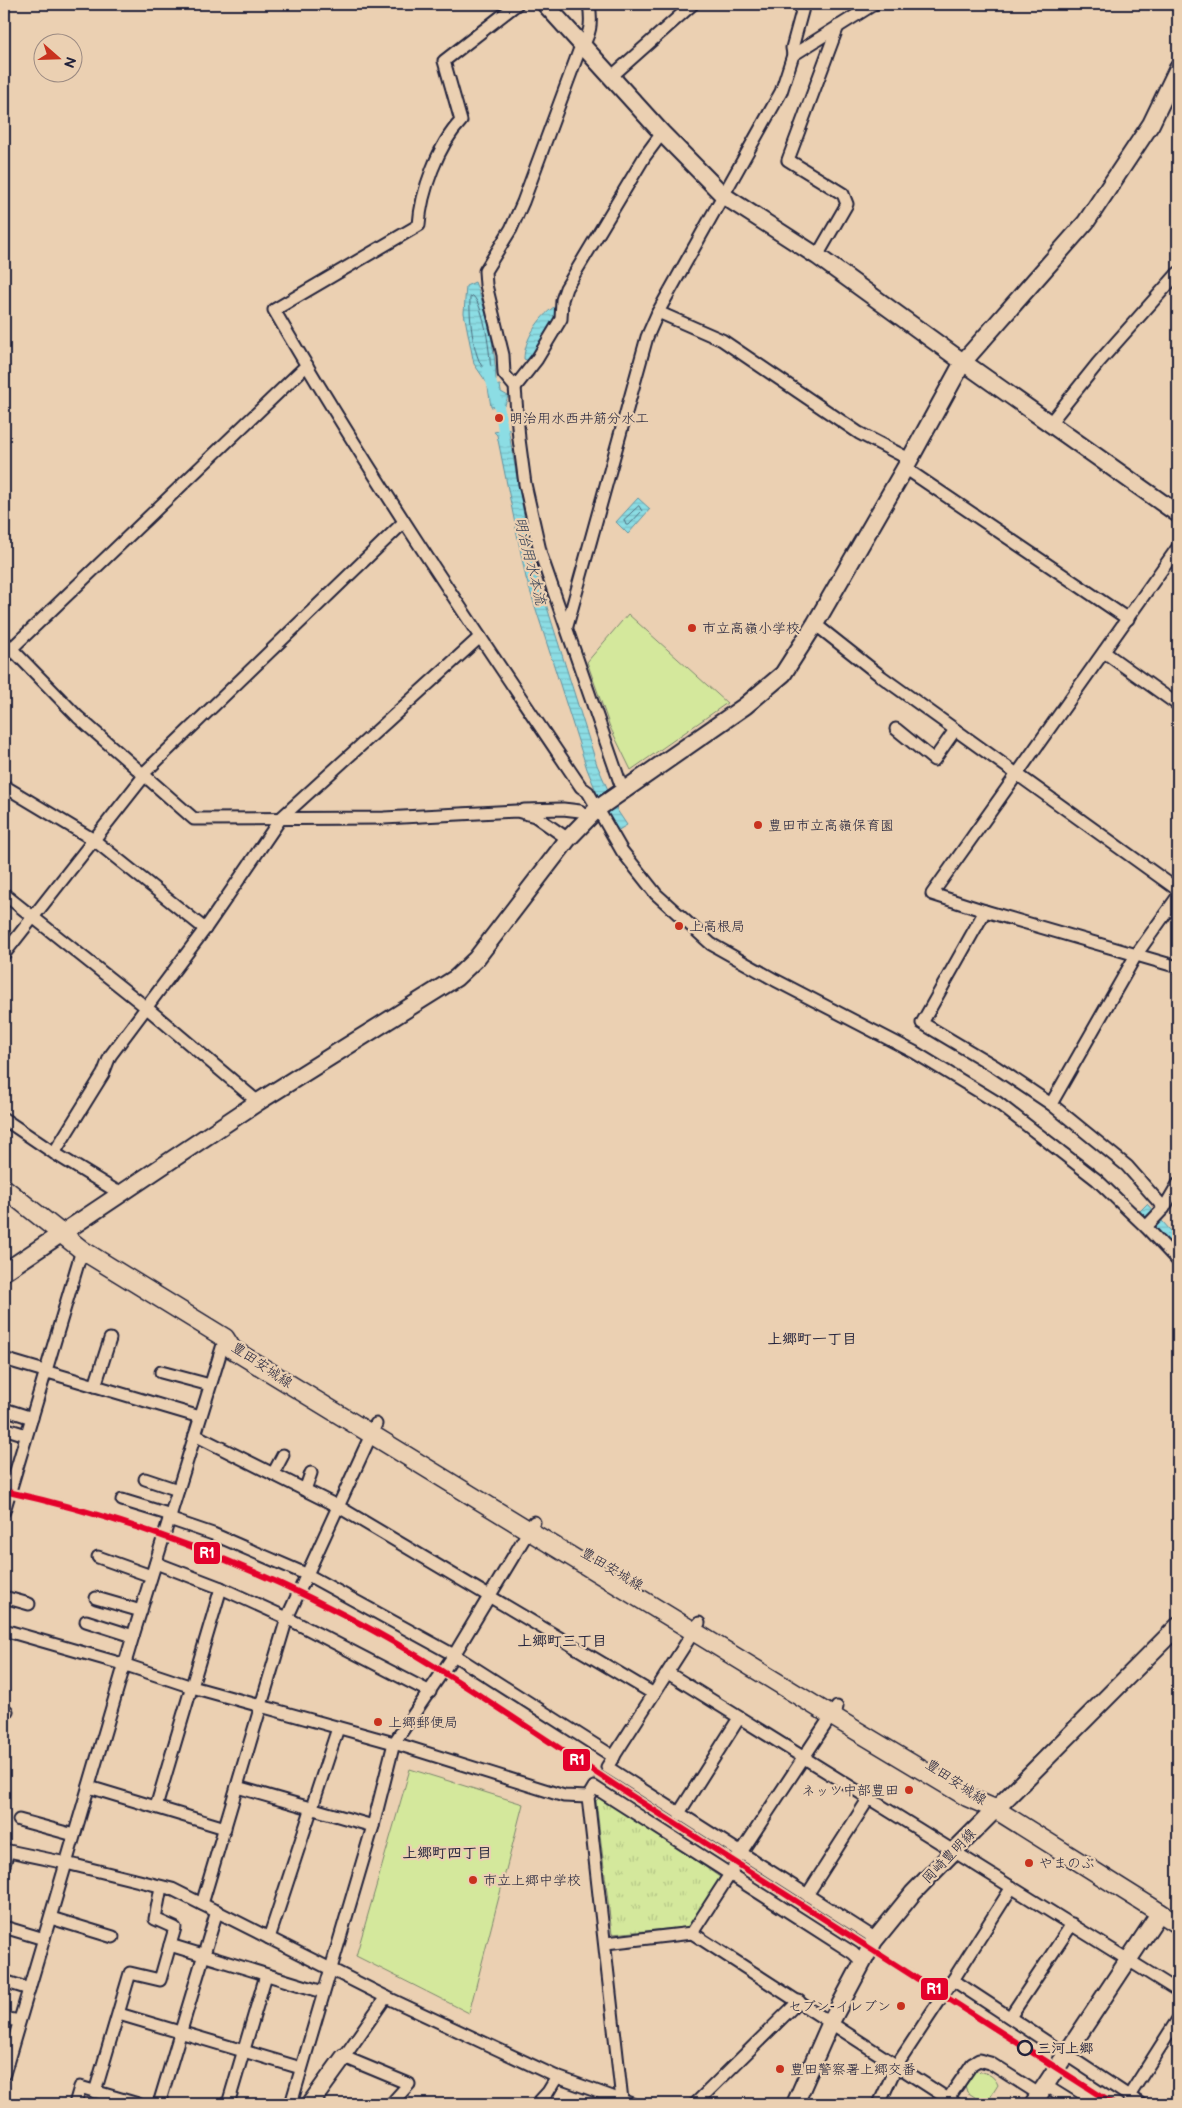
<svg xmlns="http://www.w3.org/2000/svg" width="1182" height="2108" font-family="'Balsamiq Sans','Klee One',sans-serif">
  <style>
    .green { fill: #d4e89c; stroke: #7b856c }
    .park { fill: url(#park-tufts); stroke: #7b856c }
    .water { fill: url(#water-rules); stroke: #6292a0 }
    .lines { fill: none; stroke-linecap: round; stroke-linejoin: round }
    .shore { stroke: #4c6d7f; stroke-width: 1 }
    .canal { stroke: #8cdde4; stroke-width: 10 }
    .street-tunnel { stroke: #c3ad9a; stroke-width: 11; stroke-dasharray: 11 5.5; stroke-linecap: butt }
    .street-casing { stroke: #22223b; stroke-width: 15 }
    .secondary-casing { stroke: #22223b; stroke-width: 20 }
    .primary-casing { stroke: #22223b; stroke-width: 21 }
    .street { stroke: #ebd0b2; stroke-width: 11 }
    .secondary { stroke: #ebd0b2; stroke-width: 16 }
    .primary { stroke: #ebd0b2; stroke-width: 18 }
    .rail-1-casing { stroke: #ebd0b2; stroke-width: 10 }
    .rail-1 { stroke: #e4002b; stroke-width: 6 }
    .poi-dot { fill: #c8321e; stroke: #ebd0b2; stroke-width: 2 }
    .stop-dot { fill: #ebd0b2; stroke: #22223b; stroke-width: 2.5 }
    .labels { text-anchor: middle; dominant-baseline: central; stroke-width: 4.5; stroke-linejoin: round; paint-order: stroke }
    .poi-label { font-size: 14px; fill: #22223b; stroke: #ebd0b2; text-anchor: start }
    .street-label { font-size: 14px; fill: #22223b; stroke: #ebd0b2 }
    .stop-label { font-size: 14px; font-weight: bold; fill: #22223b; stroke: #ebd0b2; text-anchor: start }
    .water-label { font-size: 15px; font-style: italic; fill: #323e54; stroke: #ebd0b2 }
    .neighbourhood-label { font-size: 15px; font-weight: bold; fill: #22223b; stroke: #ebd0b2 }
    .line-badge { stroke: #ebd0b2; stroke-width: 2 }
    .badge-label { font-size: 14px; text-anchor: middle; font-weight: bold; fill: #fff }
  </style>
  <defs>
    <pattern id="park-tufts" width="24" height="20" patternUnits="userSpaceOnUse" patternTransform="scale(1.25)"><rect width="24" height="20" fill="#d4e89c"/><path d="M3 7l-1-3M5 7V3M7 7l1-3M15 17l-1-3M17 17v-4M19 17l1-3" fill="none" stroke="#b6c787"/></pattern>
    <pattern id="water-rules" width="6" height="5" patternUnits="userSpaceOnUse" patternTransform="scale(1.25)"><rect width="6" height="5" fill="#8cdde4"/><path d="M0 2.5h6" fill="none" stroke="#78bdc4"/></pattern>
  </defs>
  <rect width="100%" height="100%" fill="#ebd0b2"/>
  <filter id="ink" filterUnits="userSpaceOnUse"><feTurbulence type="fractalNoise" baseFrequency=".02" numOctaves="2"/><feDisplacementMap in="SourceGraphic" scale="10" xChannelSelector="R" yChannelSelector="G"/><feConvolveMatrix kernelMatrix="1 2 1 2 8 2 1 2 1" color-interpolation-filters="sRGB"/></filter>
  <g filter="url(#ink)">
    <g class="green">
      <path d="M 628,614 L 727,703 L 631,770 L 610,727 L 587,662 Z"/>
      <path d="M 410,1769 L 523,1804 L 469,2013 L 356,1956 Z"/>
      <path d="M 972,2071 C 983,2071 994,2074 998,2085 L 988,2101 L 981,2101 L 967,2092 L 964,2082 Z"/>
    </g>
    <path class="park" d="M 602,1795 L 721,1878 L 688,1927 L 612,1934 L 596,1801 Z"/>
    <g class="water">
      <path d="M 475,282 C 488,314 495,347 496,381 L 487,383 L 474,364 L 464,313 L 466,286 Z"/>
      <path d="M 554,307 L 557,309 C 556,327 543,351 528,361 L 524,359 C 524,340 539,317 554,307 Z"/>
      <path d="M 500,385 L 501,392 L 508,396 L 505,405 L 491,407 L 488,387 Z"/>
      <path d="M 509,429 L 509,434 L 532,558 L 539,582 L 597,765 L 617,810 L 627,825 L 617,831 L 601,803 L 587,769 L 526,578 L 497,435 L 494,432 Z"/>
      <path d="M 638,498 L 650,509 L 628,534 L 616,522 Z"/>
      <path d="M 1147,1204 L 1178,1239 L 1178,1255 L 1138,1213 Z"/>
    </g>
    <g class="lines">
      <g class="shore">
        <path d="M 473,296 C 485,307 490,355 491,372 L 489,374 C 473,365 469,316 470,298 Z"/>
        <path d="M 639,506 L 642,511 L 629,525 L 626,525 L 624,520 Z"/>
      </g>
      <path class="canal" d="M 487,369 L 499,406 L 505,442"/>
      <path class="street-tunnel" d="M 594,1787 L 607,1767"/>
      <g class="street-casing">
        <g id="street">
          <path d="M 517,4 L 444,61 L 461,121 C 438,145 421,192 419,225 L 274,310 C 369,474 475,630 581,787 L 588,792 L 622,851 L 656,894 L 711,944 L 775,980 L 914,1052 L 998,1103 L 1097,1180 L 1146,1227 L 1178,1261"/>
          <path d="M 589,4 C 592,23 591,35 579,51 L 523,202 L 511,229 L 485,271 L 486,285 L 503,355 L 504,374 L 515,387 L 519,439 L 525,484 L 541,555 L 623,791"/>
          <path d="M 793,55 L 874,4"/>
          <path d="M 612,76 L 693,4"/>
          <path d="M 817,256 L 847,204 L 843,194 L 788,160 L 838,26"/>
          <path d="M 658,312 L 722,340 L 859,433 L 909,459"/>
          <path d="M 515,387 L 537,359 L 561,319 L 562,300 L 566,288 L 645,156 L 662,133"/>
          <path d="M 1050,423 L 1098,363 L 1178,273"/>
          <path d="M 905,468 L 1128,619"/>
          <path d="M 1178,547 L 932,894 L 985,911 L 1178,967"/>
          <path d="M 815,624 L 882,677 L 1178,890"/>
          <path d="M 567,626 L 647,337 L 658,312 L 781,92 L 793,55 L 792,48 L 804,4"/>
          <path d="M 4,641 L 78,717 L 194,819 L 384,818 L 517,811 L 535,816 L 568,839"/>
          <path d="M 1104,652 L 1178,705"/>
          <path d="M 4,659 L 12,648 L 307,365"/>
          <path d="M 896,729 L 934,760 L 955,730"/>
          <path d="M 142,775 L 404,522"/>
          <path d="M 4,786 L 94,840 L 205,929"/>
          <path d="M 524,810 L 563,809 L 580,811"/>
          <path d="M 4,894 L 147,1008 L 258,1102"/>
          <path d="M 985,911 L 922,1023 L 996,1067 L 1051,1104 L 1127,1166 L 1164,1208"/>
          <path d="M 4,954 L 144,776"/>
          <path d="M 1051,1104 L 1136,955 L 1178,896"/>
          <path d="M 4,1119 L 54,1153 L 121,1194"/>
          <path d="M 54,1153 L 103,1074 L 110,1056 L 205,929 L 281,818 L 480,637"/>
          <path d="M 1146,1227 L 1164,1208 L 1178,1184"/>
          <path d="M 4,1359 L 200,1417"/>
          <path d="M 161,1372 L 210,1385"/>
          <path d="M 95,1386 L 110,1339"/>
          <path d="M 4,1409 L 32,1418"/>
          <path d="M 4,1428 L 26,1435"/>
          <path d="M 195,1435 L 339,1507 L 654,1694"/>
          <path d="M 273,1474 L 283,1455"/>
          <path d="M 145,1479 L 178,1490"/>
          <path d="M 305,1490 L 311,1473"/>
          <path d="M 122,1500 L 171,1515"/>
          <path d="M 4,1511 L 82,1250"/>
          <path d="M 169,1519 L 213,1534 L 308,1575 L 454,1655 L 614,1757"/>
          <path d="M 98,1557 L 151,1576"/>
          <path d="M 156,1563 L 221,1588 L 287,1618 L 430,1692"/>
          <path d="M 4,1597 L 29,1604"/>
          <path d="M 96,1598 L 141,1611"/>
          <path d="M 86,1621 L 133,1636"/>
          <path d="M 699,1623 L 607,1767 L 876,1939"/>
          <path d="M 4,1630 L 126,1665 L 192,1687 L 394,1743 L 564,1796 L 588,1797"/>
          <path d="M 668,1673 L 1178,1991"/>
          <path d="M 4,1710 L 7,1711"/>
          <path d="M 89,1787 L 225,1828"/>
          <path d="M 237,1787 L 373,1826"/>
          <path d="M 156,1807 L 221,1588"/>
          <path d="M 679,1813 L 739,1718"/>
          <path d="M 19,1820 L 74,1835"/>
          <path d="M 4,1850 L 66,1863 L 172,1889 L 386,1997 L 557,2077 L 632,2104"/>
          <path d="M 4,1865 L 8,1851"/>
          <path d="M 161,1887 L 155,1919 L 175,1928 L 170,1945"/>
          <path d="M 1012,1887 L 953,1980 L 1141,2104"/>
          <path d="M 807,1895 L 869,1798"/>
          <path d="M 202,1904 L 287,1618 L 376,1424"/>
          <path d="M 51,1918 L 113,1937"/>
          <path d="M 4,1927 L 44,1939"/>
          <path d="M 692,1933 L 732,1871 L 738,1857 L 837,1707"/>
          <path d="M 269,1938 L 338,1728"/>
          <path d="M 606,1943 L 692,1933 L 956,2104"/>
          <path d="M 4,1981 L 29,1989"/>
          <path d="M 386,1997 L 344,2057 L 409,2084 L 391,2104"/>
          <path d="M 119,2014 L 301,2068"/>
          <path d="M 1010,2017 L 1072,1924"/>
          <path d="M 4,2018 L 19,2021"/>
          <path d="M 4,2074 L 133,1636 L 225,1338"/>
          <path d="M 1046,2086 L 1075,2104"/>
          <path d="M 95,2092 L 130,1973 L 160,1980 L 170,1945 L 323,1992"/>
          <path d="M 1129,2096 L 1178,2019"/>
          <path d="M 948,2099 L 972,2064 L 979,2060 L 990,2063 L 1039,2094"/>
          <path d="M 622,2100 L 588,1797 L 594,1787 L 853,1953 L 862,1962"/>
          <path d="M 75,2104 L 80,2087 L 138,2104"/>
          <path d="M 159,2104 L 217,1911"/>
          <path d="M 228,2104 L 266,1975"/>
          <path d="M 291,2104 L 373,1826 L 394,1743 L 454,1655 L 534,1522"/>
          <path d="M 537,2104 L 548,2092 L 557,2077"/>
          <path d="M 695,2104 L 799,2001"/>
          <path d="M 879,2104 L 897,2065 L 953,1980"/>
        </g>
      </g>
      <g class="secondary-casing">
        <g id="secondary">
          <path d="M 545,4 L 662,133 L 724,196 L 817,256 L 963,362 L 1178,514"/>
          <path d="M 4,1272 L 258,1102 L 456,978 L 476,959 L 568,839 L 597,809 L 745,706 L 783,674 L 815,624 L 905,468 L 963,362 L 1086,222 L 1151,124 L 1178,68"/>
          <path d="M 310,2104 L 344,2057"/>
          <path d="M 795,2104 L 831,2022 L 874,1941 L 913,1893 L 954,1851 L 1178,1626"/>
          <path d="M 1033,2104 L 1160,1912"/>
        </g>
      </g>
      <g class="primary-casing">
        <path id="primary" d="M 4,1188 L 82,1250 L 225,1338 L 232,1349 L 832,1716 L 967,1797 L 995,1809 L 1178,1924"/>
      </g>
      <use href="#street" class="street"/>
      <use href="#secondary" class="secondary"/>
      <use href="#primary" class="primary"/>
      <g class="rail-1-casing">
        <path id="rail-1" d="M 4,1491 C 133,1519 258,1567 374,1631 C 466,1682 550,1744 638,1800 C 797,1901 955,2003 1113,2104"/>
      </g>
      <use href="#rail-1" class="rail-1"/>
    </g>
  </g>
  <g class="poi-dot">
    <circle cx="499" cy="418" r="5"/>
    <circle cx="692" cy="628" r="5"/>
    <circle cx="758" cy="825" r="5"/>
    <circle cx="679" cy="926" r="5"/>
    <circle cx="378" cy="1722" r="5"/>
    <circle cx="909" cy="1790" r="5"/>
    <circle cx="1029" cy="1863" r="5"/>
    <circle cx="473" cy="1880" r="5"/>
    <circle cx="901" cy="2006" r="5"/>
    <circle cx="780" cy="2069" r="5"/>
  </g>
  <circle class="stop-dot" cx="1025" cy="2048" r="7"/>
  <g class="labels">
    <g class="poi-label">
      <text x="509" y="418">明治用水西井筋分水工</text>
      <text x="702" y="628">市立高嶺小学校</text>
      <text x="768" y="825">豊田市立高嶺保育園</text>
      <text x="689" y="926">上高根局</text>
      <text x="388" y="1722">上郷郵便局</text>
      <text x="899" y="1790" text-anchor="end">ネッツ中部豊田</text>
      <text x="1039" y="1863">やまのぶ</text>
      <text x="483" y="1880">市立上郷中学校</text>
      <text x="891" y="2006" text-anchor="end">セブン-イレブン</text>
      <text x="790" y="2069">豊田警察署上郷交番</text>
    </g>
    <g class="street-label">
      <text transform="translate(262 1365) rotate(34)">豊田安城線</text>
      <text transform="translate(612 1569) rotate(31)">豊田安城線</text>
      <text transform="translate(956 1782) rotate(34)">豊田安城線</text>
      <text transform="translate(949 1856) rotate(-46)">岡崎豊明線</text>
    </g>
    <g class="stop-label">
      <text x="1037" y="2048">三河上郷</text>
    </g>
    <g class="water-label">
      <text transform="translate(530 561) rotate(76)">明治用水本流</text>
    </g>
    <g class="neighbourhood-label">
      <text x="812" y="1339">上郷町一丁目</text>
      <text x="562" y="1641">上郷町三丁目</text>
      <text x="447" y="1853">上郷町四丁目</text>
    </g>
  </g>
  <g class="line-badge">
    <rect x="193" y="1541" width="28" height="24" rx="5" fill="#e4002b"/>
    <rect x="562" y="1748" width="29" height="24" rx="5" fill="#e4002b"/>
    <rect x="920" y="1977" width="29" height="24" rx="5" fill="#e4002b"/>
  </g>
  <g class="badge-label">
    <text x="207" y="1558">R1</text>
    <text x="577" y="1765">R1</text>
    <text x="934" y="1994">R1</text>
  </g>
  <rect width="1182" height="2108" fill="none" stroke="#ebd0b2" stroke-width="20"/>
  <rect x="10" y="10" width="1162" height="2088" fill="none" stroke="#22223b" stroke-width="2" filter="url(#ink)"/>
  <g transform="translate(58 58) rotate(110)"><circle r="24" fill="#ebd0b2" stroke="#9b8a82"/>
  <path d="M0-4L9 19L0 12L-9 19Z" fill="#c8321e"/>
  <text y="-8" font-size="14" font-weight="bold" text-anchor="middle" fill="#22223b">N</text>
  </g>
</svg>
